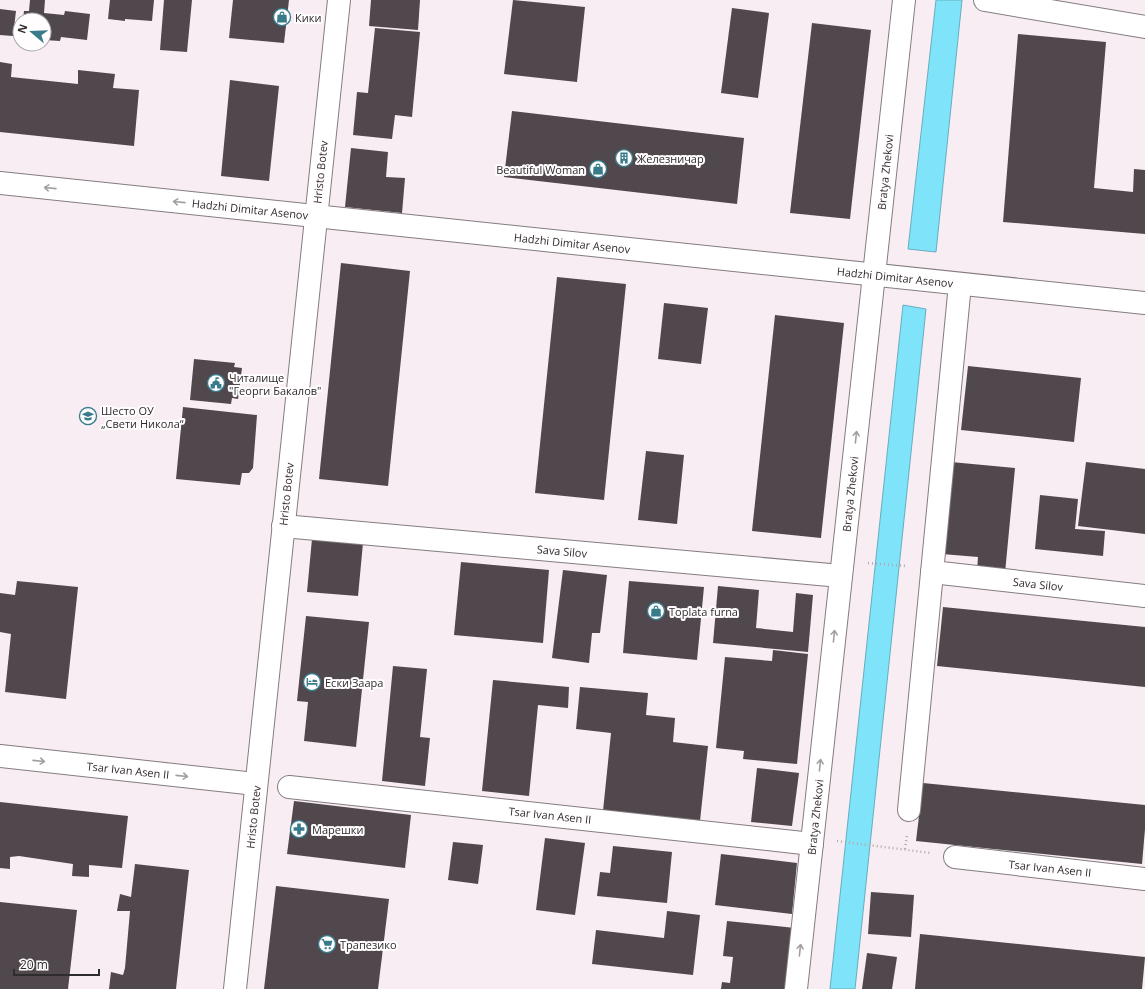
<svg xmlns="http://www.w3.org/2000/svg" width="1145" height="989" font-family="'Open Sans',sans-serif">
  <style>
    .water { fill: #7fe4fa; stroke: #67adbd }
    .building { fill: #50484d }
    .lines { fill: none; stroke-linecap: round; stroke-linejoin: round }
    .minor-casing { stroke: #847c81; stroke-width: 24 }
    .path { stroke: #b0a8ad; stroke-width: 2.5; stroke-dasharray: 1 3; stroke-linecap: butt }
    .minor { stroke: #fff; stroke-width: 22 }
    .oneway { stroke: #a1a0a1 }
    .labels { text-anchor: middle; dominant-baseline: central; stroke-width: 4; stroke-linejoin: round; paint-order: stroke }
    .poi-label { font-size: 11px; fill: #2f2c2e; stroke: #fffdfe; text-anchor: start }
    .street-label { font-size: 11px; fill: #2f2c2e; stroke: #fffdfe }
  </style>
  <rect width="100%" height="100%" fill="#f7edf3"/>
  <g class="water">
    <path d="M 936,0 L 962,0 L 936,252 L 908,249 Z"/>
    <path d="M 903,305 L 926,309 L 855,989 L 830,989 Z"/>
  </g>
  <g class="building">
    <path d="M 30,0 L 45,0 L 44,13 L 64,15 L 65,11 L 90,14 L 87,40 L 61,37 L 60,41 L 44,40 L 44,20 L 23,20 L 24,11 L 29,11 Z"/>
    <path d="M 110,0 L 154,0 L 152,21 L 125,19 L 125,21 L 108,19 Z"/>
    <path d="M 164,0 L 192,0 L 187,52 L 160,50 Z"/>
    <path d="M 233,0 L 289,0 L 284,43 L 229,38 Z"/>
    <path d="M 371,0 L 420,0 L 418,30 L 369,26 Z"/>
    <path d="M 513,0 L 585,7 L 577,82 L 504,74 Z"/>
    <path d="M 732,8 L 769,13 L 758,98 L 721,93 Z"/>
    <path d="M 0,9 L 16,11 L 13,36 L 0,35 Z"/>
    <path d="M 812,23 L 871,30 L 850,219 L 790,213 Z"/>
    <path d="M 375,28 L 420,32 L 412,117 L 395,115 L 392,139 L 353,135 L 357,92 L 368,93 Z"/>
    <path d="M 1018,34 L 1106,42 L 1094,188 L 1133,192 L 1134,169 L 1145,170 L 1145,234 L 1003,222 Z"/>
    <path d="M 0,62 L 12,64 L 11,77 L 78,84 L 78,70 L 115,74 L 113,88 L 139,90 L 134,146 L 0,132 Z"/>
    <path d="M 230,80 L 279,86 L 269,181 L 221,176 Z"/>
    <path d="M 512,111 L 744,138 L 737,204 L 504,177 Z"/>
    <path d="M 351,148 L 388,152 L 386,177 L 405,178 L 402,213 L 345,207 Z"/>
    <path d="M 341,263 L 410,271 L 388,486 L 319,479 Z"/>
    <path d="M 557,277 L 626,284 L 604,500 L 535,493 Z"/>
    <path d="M 664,303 L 708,308 L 701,364 L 658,359 Z"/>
    <path d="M 775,315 L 844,323 L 821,538 L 752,531 Z"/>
    <path d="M 194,359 L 235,363 L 234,367 L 242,368 L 238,399 L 232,398 L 231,404 L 190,400 Z"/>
    <path d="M 968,366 L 1081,378 L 1074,442 L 961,430 Z"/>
    <path d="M 183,407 L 257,415 L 253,468 L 249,473 L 242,473 L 240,485 L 176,479 Z"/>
    <path d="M 646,451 L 684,455 L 677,524 L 638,520 Z"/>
    <path d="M 951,462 L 1015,468 L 1005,573 L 977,571 L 978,557 L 942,554 Z"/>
    <path d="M 1086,462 L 1145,469 L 1145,534 L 1078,526 Z"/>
    <path d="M 1040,495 L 1078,499 L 1075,529 L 1105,531 L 1103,556 L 1035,549 Z"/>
    <path d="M 312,539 L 363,543 L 358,596 L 307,592 Z"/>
    <path d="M 461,562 L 549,570 L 543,643 L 454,635 Z"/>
    <path d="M 563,570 L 607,575 L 600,633 L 592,633 L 589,663 L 552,658 Z"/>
    <path d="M 17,581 L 78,587 L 66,699 L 5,692 L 11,634 L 0,632 L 0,593 L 15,595 Z"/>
    <path d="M 629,581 L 704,587 L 697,660 L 623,653 Z"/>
    <path d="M 718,586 L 759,590 L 756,628 L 793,632 L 796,593 L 813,595 L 808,652 L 713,643 Z"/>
    <path d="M 943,607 L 1145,627 L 1145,687 L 937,666 Z"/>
    <path d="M 306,616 L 369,622 L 356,747 L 304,741 L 308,702 L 297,701 Z"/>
    <path d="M 773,650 L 808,654 L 797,764 L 743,759 L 744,751 L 716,748 L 725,657 L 772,661 Z"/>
    <path d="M 393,666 L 427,669 L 420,737 L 430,738 L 425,786 L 382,781 Z"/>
    <path d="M 493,680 L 569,687 L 568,708 L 538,705 L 529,796 L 482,791 Z"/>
    <path d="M 580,687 L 648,693 L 646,715 L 675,718 L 673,742 L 708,746 L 700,821 L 603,811 L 611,733 L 576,729 Z"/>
    <path d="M 757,768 L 799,773 L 792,826 L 751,822 Z"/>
    <path d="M 923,783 L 1145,805 L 1145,829 L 1142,864 L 916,841 Z"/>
    <path d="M 294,801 L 411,815 L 405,868 L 287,854 Z"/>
    <path d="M 0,802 L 128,816 L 122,868 L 89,865 L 89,877 L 72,876 L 73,864 L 19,856 L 10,857 L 10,869 L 0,868 Z"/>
    <path d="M 545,838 L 585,843 L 575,915 L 536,910 Z"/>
    <path d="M 453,842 L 483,845 L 478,884 L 448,880 Z"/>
    <path d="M 613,846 L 672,852 L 667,903 L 597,896 L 600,872 L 610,873 Z"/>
    <path d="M 721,854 L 797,863 L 792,914 L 715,905 Z"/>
    <path d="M 135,864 L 189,870 L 176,989 L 109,989 L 111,972 L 123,975 L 125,968 L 130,911 L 117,911 L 120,894 L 131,897 Z"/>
    <path d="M 276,886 L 389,899 L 378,989 L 264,989 Z"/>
    <path d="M 871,892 L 914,895 L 911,937 L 868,934 Z"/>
    <path d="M 0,902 L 77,910 L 68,989 L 0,989 Z"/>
    <path d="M 667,911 L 700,915 L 693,975 L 592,964 L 596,930 L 664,938 Z"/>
    <path d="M 727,921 L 795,928 L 788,989 L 721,989 L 722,982 L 730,983 L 733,957 L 723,956 Z"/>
    <path d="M 920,934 L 1145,957 L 1142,989 L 915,989 Z"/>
    <path d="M 867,953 L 897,957 L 892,989 L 862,989 Z"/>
  </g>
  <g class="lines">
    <g class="minor-casing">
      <g id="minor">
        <path d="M 985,0 L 1145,27"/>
        <path d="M 0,183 L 1145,303"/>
        <path d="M 283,526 L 841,576"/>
        <path d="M 932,572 L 1145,596"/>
        <path d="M 0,756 L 256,784"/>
        <path d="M 289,787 L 812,844"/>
        <path d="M 909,810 L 960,284"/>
        <path d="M 955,857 L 1145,879"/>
        <path d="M 235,989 L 339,0"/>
        <path d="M 796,989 L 904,0"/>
      </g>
    </g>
    <g class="path">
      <path d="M 868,563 L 906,566"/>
      <path d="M 837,841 L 931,853"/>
      <path d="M 905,849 L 907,835"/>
    </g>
    <use href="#minor" class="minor"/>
  </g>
  <defs><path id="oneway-shaft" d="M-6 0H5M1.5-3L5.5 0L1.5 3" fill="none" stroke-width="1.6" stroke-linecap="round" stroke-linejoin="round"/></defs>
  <g class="oneway">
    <use href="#oneway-shaft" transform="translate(50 188) rotate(-174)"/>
    <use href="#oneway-shaft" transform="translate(179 202) rotate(-174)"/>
    <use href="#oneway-shaft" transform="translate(856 437) rotate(-84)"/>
    <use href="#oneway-shaft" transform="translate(834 636) rotate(-84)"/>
    <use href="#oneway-shaft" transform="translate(39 761) rotate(6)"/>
    <use href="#oneway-shaft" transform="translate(820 765) rotate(-84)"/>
    <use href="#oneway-shaft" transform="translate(182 776) rotate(6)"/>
    <use href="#oneway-shaft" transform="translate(800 950) rotate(-84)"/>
  </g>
  <defs>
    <g id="shop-ring" transform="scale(0.9)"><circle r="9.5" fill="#fffdfe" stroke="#387c8b" stroke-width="1.5"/><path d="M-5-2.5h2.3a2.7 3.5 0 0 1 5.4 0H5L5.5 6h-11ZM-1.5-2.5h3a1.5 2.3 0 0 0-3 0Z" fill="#387c8b"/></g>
    <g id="building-ring" transform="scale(0.9)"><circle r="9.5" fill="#fffdfe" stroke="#387c8b" stroke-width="1.5"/><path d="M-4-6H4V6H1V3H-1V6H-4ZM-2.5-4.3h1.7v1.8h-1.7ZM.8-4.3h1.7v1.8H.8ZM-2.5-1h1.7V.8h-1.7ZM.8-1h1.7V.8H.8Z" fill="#387c8b"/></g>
    <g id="civic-ring" transform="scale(0.9)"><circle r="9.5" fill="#fffdfe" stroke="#387c8b" stroke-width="1.5"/><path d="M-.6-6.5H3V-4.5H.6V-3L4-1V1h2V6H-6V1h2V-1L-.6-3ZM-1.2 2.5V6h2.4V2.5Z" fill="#387c8b"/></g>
    <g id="school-ring" transform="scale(0.9)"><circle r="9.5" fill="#fffdfe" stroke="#387c8b" stroke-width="1.5"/><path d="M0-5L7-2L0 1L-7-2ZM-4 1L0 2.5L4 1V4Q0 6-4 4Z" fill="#387c8b"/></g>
    <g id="hotel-ring" transform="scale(0.9)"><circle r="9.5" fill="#fffdfe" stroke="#387c8b" stroke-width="1.5"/><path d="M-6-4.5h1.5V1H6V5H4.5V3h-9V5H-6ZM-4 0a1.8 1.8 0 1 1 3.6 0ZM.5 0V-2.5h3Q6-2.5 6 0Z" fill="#387c8b"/></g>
    <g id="pharmacy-ring" transform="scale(0.9)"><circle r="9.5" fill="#fffdfe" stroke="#387c8b" stroke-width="1.5"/><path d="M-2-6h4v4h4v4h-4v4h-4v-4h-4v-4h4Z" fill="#387c8b"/></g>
    <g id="supermarket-ring" transform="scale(0.9)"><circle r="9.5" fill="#fffdfe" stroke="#387c8b" stroke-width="1.5"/><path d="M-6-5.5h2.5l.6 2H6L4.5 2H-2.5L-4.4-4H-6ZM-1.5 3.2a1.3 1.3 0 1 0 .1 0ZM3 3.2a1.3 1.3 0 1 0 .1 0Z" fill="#387c8b"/></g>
  </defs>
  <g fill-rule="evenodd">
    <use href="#shop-ring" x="282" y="17"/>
    <use href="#building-ring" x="624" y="158"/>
    <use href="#shop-ring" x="598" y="169"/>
    <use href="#civic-ring" x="216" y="383"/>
    <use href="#school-ring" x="88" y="416"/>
    <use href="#shop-ring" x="656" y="611"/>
    <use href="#hotel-ring" x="312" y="682"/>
    <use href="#pharmacy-ring" x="299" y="829"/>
    <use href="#supermarket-ring" x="327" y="944"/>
  </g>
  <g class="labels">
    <g class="poi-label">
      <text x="295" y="17">Кики</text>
      <text x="637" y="158">Железничар</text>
      <text x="585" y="169" text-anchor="end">Beautiful Woman</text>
      <text x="229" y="377">Читалище<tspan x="229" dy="13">"Георги Бакалов"</tspan></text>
      <text x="101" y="410">Шесто ОУ<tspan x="101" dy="13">„Свети Никола“</tspan></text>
      <text x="669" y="611">Toplata furna</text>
      <text x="325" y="682">Ески Заара</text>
      <text x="312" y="829">Марешки</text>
      <text x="340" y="944">Трапезико</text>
    </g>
    <g class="street-label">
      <text transform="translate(320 172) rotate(-84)">Hristo Botev</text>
      <text transform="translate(885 172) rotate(-84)">Bratya Zhekovi</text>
      <text transform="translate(250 209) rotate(6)">Hadzhi Dimitar Asenov</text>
      <text transform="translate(572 243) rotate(6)">Hadzhi Dimitar Asenov</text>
      <text transform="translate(895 277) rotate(6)">Hadzhi Dimitar Asenov</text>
      <text transform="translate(286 494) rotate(-84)">Hristo Botev</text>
      <text transform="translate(850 494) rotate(-84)">Bratya Zhekovi</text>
      <text transform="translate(562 551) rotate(5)">Sava Silov</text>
      <text transform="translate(1038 584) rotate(6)">Sava Silov</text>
      <text transform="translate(128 770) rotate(6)">Tsar Ivan Asen II</text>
      <text transform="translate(550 815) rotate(6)">Tsar Ivan Asen II</text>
      <text transform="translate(253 817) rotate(-84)">Hristo Botev</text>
      <text transform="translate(815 817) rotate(-84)">Bratya Zhekovi</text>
      <text transform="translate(1050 868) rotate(6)">Tsar Ivan Asen II</text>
    </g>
  </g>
  <g transform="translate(32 32) rotate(289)"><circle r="19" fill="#fffdfe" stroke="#aca9ab"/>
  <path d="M0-3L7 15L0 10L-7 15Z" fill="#387c8b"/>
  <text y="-6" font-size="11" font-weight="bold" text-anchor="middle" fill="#2f2c2e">N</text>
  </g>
  <path d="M14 969v6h85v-6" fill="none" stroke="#2f2c2e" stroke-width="2"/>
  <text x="20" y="969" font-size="12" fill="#2f2c2e" stroke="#fffdfe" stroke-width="3" paint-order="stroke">20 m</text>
</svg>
